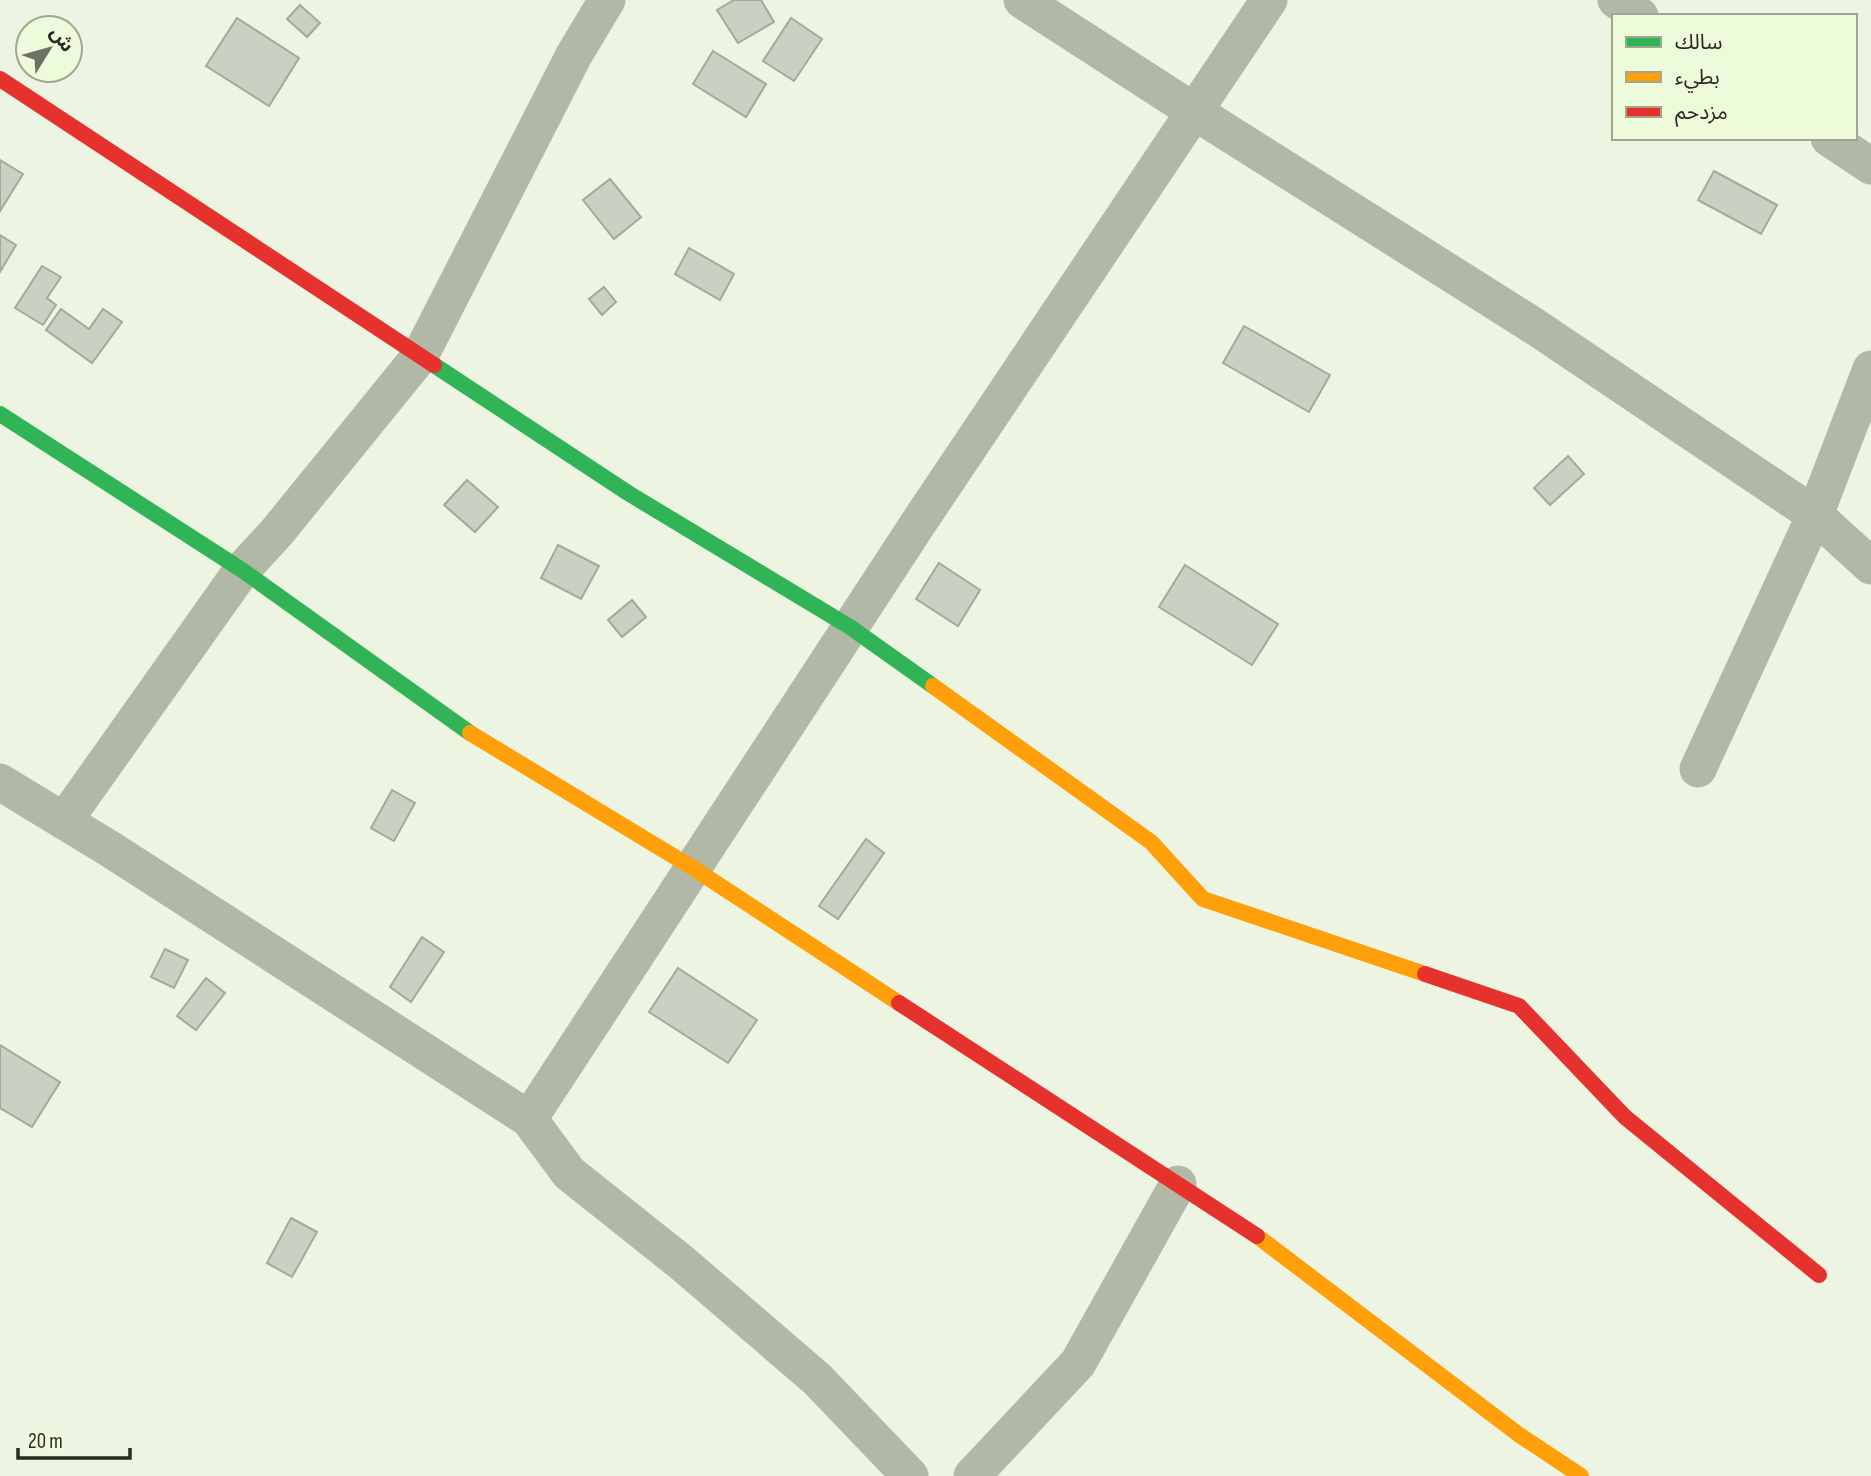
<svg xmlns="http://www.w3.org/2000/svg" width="1871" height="1476" font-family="'Sofia Sans Condensed','Noto Sans Arabic',sans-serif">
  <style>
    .building { fill: #cad0c2; stroke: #a4a99c; stroke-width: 2 }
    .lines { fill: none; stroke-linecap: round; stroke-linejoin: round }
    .street { stroke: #b2b8a6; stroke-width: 37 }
    .fast { stroke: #30b455; stroke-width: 16 }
    .slow { stroke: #ff9f0a; stroke-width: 16 }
    .jam { stroke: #e5322d; stroke-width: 16 }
  </style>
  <rect width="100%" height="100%" fill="#edf4e2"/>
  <g class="building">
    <path d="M 734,0 L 761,0 L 774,22 L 738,43 L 717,10 Z"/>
    <path d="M 300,5 L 320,23 L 307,37 L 287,19 Z"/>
    <path d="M 237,18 L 299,58 L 269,106 L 206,66 Z"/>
    <path d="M 791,18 L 822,39 L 794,81 L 763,61 Z"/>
    <path d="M 713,51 L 766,84 L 746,117 L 693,84 Z"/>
    <path d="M 0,160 L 23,174 L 0,211 Z"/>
    <path d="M 1714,171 L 1777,205 L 1761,234 L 1698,200 Z"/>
    <path d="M 610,179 L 641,217 L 614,239 L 583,200 Z"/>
    <path d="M 0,235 L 16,245 L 0,272 Z"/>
    <path d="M 689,248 L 734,274 L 720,300 L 675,274 Z"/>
    <path d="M 42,266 L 61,277 L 47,298 L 56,305 L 43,325 L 15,308 Z"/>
    <path d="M 604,287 L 616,302 L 602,315 L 589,299 Z"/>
    <path d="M 61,309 L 89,329 L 103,309 L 122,322 L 92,363 L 46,330 Z"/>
    <path d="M 1244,326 L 1330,375 L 1309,412 L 1223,363 Z"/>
    <path d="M 1568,456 L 1584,474 L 1550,505 L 1534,488 Z"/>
    <path d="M 467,480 L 498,507 L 475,532 L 444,505 Z"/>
    <path d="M 558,545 L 599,566 L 581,599 L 541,578 Z"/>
    <path d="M 939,563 L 980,590 L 958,626 L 916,599 Z"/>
    <path d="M 1185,565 L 1278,624 L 1252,665 L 1159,607 Z"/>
    <path d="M 632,600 L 646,617 L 622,637 L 608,620 Z"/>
    <path d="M 392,790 L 415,803 L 394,841 L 371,828 Z"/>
    <path d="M 866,839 L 884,853 L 838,919 L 819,906 Z"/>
    <path d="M 422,937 L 444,952 L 411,1002 L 390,987 Z"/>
    <path d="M 165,949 L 188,960 L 174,988 L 151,977 Z"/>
    <path d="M 678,968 L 757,1020 L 728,1063 L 649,1012 Z"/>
    <path d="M 206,978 L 225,993 L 196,1030 L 177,1016 Z"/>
    <path d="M 0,1045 L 60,1082 L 32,1127 L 0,1108 Z"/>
    <path d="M 291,1218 L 317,1232 L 292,1277 L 267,1263 Z"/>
  </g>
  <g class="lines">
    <g class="street">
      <path d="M 1022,0 L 1195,112 L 1534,326 L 1815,515 L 1871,566"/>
      <path d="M 1616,0 L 1640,16"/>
      <path d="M 1829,138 L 1871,166"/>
      <path d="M 1698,769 L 1815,515 L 1871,369"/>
      <path d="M 0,782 L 110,849 L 529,1119"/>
      <path d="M 64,821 L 242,570 L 277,532 L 420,356 L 574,55 L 607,0"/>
      <path d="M 910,1476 L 817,1379 L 682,1263 L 569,1173 L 529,1119 L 919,522 L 1269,0"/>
      <path d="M 972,1476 L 1078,1363 L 1178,1184"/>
    </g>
    <g class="fast">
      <path d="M 434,365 L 628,493 L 850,627 L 933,686"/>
      <path d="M 0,414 L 242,570 L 470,733"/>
    </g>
    <g class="slow">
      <path d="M 933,686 L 1151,842 L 1203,899 L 1425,974"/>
      <path d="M 470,733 L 693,868 L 899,1003"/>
      <path d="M 1257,1236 L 1518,1434 L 1581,1476"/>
    </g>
    <g class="jam">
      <path d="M 0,79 L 434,365"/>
      <path d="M 1425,974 L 1519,1006 L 1625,1117 L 1819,1275"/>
      <path d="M 899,1003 L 1257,1236"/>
    </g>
  </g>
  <rect x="1612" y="14" width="245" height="126" fill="#eefbdb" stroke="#9ea890" stroke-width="2"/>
  <rect x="1626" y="37" width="35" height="10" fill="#30b455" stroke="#9ea890" stroke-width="2"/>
  <text x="1675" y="49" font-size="21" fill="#272b20">سالك</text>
  <rect x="1626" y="72" width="35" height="10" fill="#ff9f0a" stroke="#9ea890" stroke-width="2"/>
  <text x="1675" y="84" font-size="21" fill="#272b20">بطيء</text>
  <rect x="1626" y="107" width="35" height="10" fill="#e5322d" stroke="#9ea890" stroke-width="2"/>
  <text x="1675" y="119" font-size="21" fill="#272b20">مزدحم</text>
  <g transform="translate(49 49) rotate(53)"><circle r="33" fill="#eefbdb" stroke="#9ea890" stroke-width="2"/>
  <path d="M0-5L12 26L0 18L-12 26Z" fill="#6c7164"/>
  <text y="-10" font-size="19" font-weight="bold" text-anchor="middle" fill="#272b20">ش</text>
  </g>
  <path d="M18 1448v10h112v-10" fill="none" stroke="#272b20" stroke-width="3.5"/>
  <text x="28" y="1448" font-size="21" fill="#272b20" stroke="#eefbdb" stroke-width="5" paint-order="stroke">20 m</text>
</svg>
